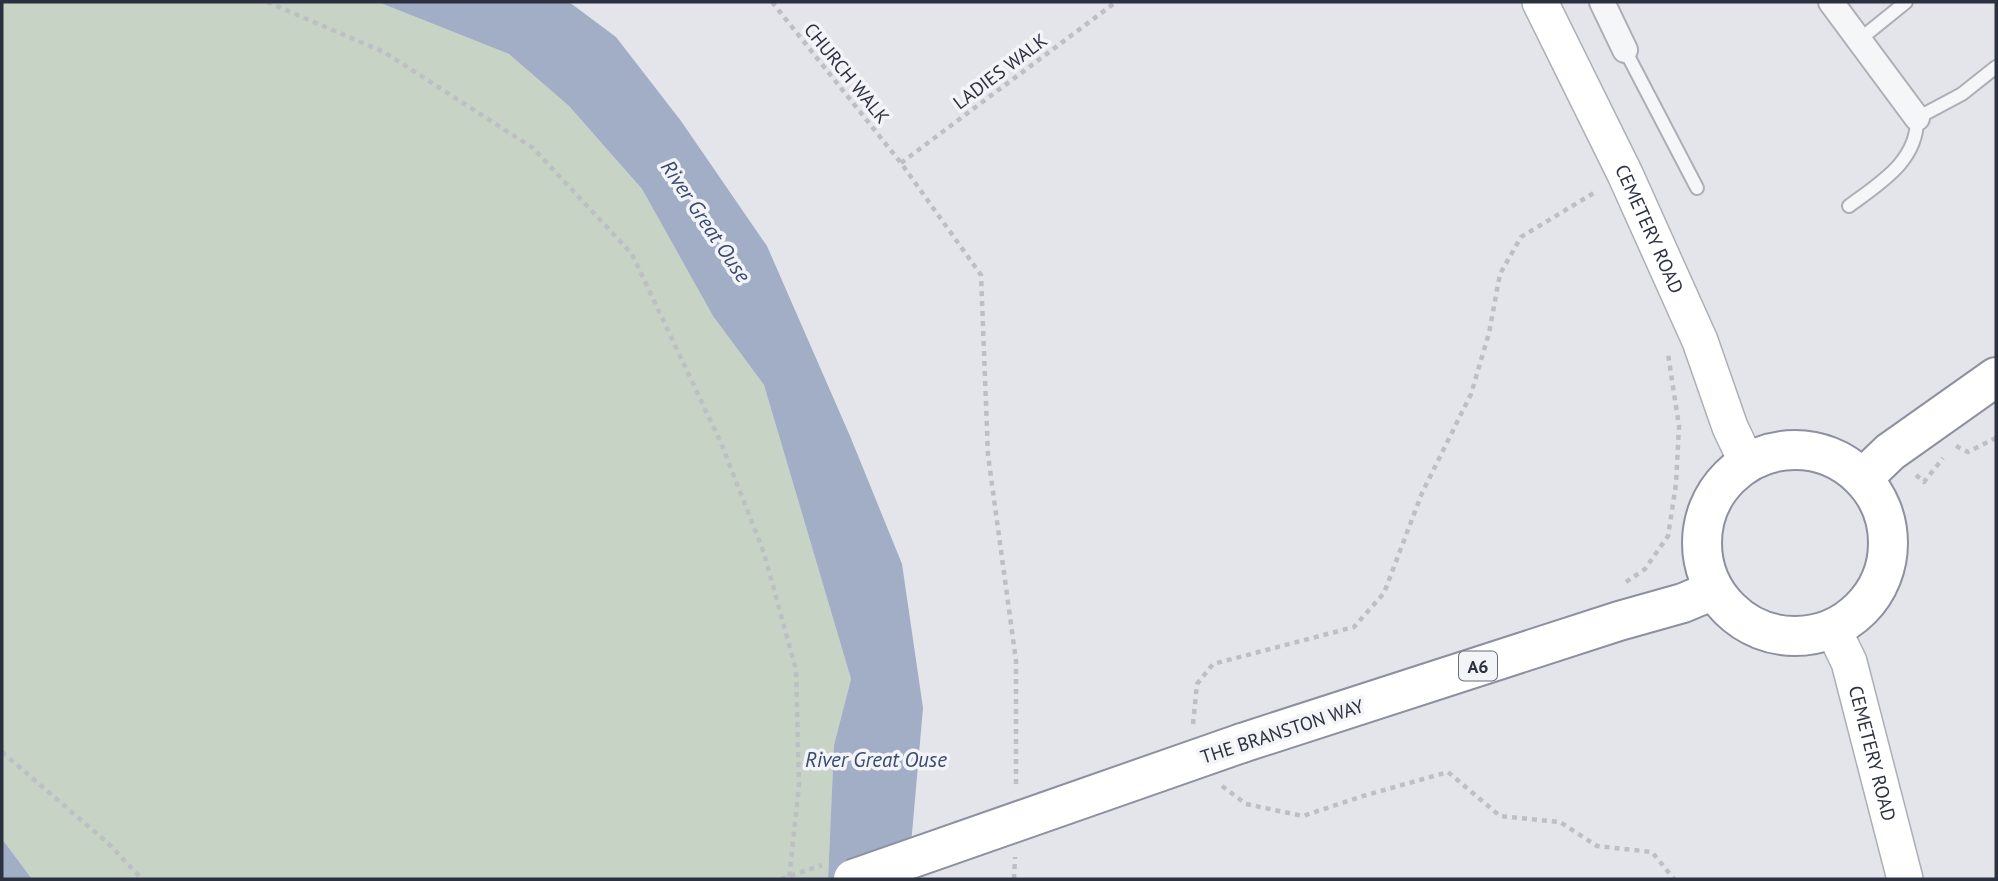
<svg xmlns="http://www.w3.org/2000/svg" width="1998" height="881" font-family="'PT Sans',sans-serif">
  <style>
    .green { fill: #c6d3c5 }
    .water { fill: #a1aec6 }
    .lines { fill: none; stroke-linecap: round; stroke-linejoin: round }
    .lane-casing { stroke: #acafb7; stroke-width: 16 }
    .street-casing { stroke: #acafb7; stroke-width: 28 }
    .secondary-casing { stroke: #acafb7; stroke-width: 38 }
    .highway-casing { stroke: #8c909f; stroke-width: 42 }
    .path { stroke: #bdbfc4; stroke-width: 4.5; stroke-dasharray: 5 5; stroke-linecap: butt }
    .lane { stroke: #f5f6f8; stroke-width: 12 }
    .street { stroke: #f5f6f8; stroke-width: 24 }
    .secondary { stroke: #fff; stroke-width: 35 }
    .highway { stroke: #fff; stroke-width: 38 }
    .highway-bridge-casing { stroke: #8c909f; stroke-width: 42; stroke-linecap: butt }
    .path-bridge { stroke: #bdbfc4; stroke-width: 4.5; stroke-dasharray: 5 5; stroke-linecap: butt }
    .highway-bridge { stroke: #fff; stroke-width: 38 }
    .labels { text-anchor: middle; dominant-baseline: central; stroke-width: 7; stroke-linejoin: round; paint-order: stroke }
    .shield { fill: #f2f4f7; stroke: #676c77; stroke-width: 2 }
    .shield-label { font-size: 18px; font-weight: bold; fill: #2c3140 }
    .street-label { font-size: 19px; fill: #2c3140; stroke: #f2f4f7 }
    .water-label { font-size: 21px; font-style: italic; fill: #3a4a71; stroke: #f2f4f7 }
  </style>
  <rect width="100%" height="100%" fill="#e3e5ea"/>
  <path class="green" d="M 2,2 L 378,2 L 509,54 L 569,106 L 642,189 L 713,316 L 764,385 L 851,679 L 834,745 L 828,879 L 32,879 L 2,839 Z"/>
  <g class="water">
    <path d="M 378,2 L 569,2 L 616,37 L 681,121 L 767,246 L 850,436 L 902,564 L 923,708 L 908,879 L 828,879 L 834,745 L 851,679 L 764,385 L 713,316 L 642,189 L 569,106 L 509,54 Z"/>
    <path d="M 2,839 L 32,879 L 2,879 Z"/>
  </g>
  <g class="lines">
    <g class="lane-casing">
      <g id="lane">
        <path d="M 1859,40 L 1906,2"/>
        <path d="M 1625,50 L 1697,188"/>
        <path d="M 1849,206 C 1880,183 1918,161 1917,118 L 1962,94 L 1996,67"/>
      </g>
    </g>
    <g class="street-casing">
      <g id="street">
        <path d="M 1602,2 L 1625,50"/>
        <path d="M 1831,2 L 1917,118"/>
      </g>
    </g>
    <g class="secondary-casing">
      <g id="secondary">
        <path id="s1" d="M 1540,2 L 1625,174 L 1700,341 L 1730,427 L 1747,463"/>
        <path id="s2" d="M 1833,629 L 1849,662 L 1905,879"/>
      </g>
    </g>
    <g class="highway-casing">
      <g id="highway">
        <circle cx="1795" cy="543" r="93"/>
        <path d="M 1863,478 L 1890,452 L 1996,377"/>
        <path d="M 1242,743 L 1619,621 L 1683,603 L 1714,590"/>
      </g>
    </g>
    <g class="path">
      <path d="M 267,2 L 384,52 L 533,148 L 632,254 L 721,443 L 764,553 L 796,670 L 799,786 L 789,879"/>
      <path d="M 772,2 L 901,163 L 981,275 L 988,455 L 1016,661 L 1016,789"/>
      <path d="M 901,163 L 1116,2"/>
      <path d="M 1956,446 L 1968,452 L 1996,438"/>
      <path d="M 1916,475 L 1924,482 L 1943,458"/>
      <path d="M 1626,582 L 1645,569 L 1668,536 L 1676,484 L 1679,426 L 1668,354"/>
      <path d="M 1193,724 L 1197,684 L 1213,664 L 1354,627 L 1384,593 L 1422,493 L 1471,394 L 1489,333 L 1500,274 L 1521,237 L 1597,191"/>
      <path d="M 2,752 L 109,844 L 142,879"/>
      <path d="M 1222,786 L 1246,804 L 1303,816 L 1363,796 L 1448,772 L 1500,816 L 1560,822 L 1597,846 L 1652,852 L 1674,879"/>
      <path d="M 1014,879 L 1015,857"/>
    </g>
    <use href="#lane" class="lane"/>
    <use href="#street" class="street"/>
    <use href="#secondary" class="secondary"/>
    <use href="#highway" class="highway"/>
    <g class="highway-bridge-casing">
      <path id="highway-bridge" d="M 853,879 L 1242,743"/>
    </g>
    <path class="path-bridge" d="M 781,879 L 822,865"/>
    <use href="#highway-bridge" class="highway-bridge"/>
  </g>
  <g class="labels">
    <rect class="shield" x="1459" y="651.5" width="38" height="29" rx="5"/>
    <g class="shield-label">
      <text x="1478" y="666">A6</text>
    </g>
    <g class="street-label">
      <text transform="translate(1000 71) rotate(-37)">LADIES WALK</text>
      <text transform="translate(847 73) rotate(51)">CHURCH WALK</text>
      <text stroke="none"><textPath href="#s1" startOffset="252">CEMETERY ROAD</textPath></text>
      <text transform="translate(1282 731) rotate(-18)">THE BRANSTON WAY</text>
      <text stroke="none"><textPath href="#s2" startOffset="131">CEMETERY ROAD</textPath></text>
    </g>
    <g class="water-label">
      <text transform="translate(706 221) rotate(56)">River Great Ouse</text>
      <text x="876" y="759">River Great Ouse</text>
    </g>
  </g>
  <rect width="1998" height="881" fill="none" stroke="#2c3140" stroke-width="7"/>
</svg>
